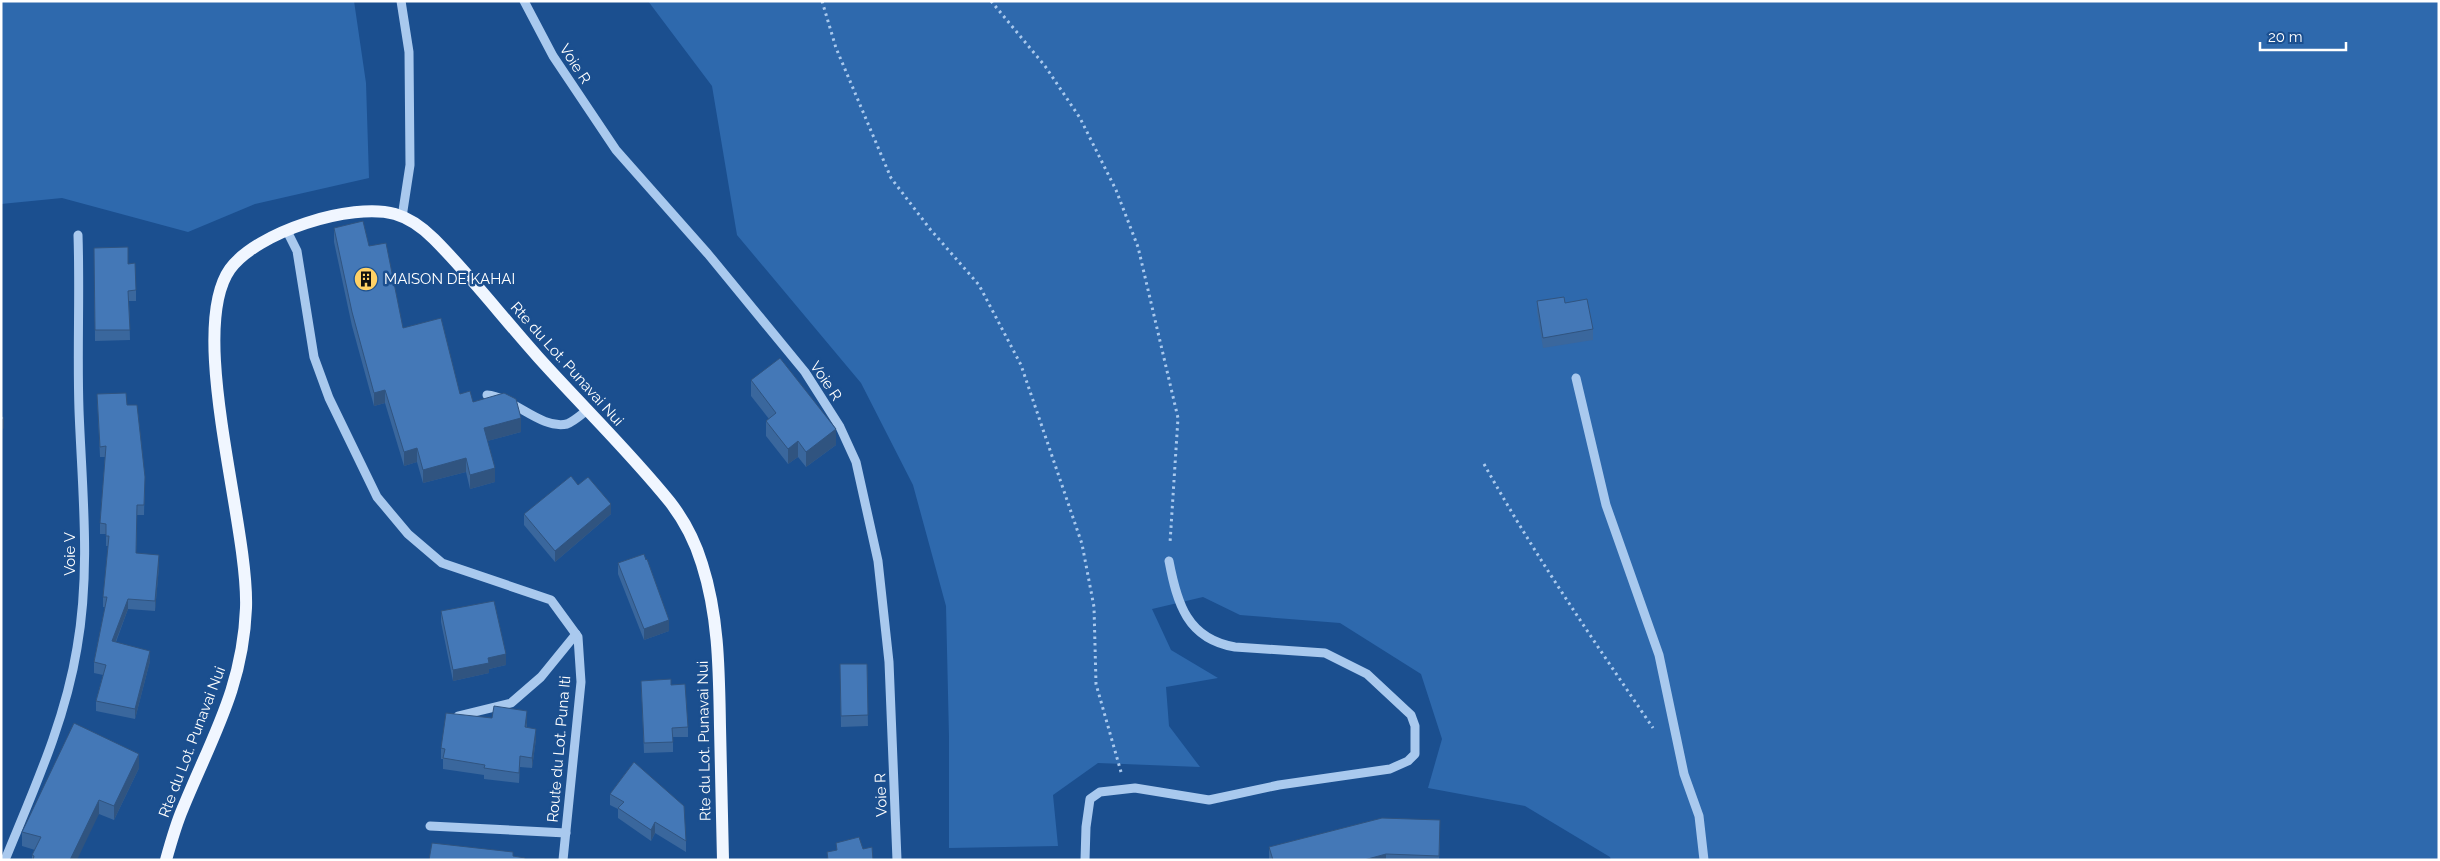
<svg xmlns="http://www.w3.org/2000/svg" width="2440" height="861" font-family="Raleway,sans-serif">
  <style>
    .green { fill: #2e69ad }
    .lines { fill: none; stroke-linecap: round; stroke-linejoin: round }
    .path { stroke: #a9c9ee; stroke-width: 3; stroke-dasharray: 2.5 4; stroke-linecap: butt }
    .minor { stroke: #a9c9ee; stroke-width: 9 }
    .major { stroke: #f0f6ff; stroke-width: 12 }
    .wall { fill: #3a679d }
    .shaded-wall { fill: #305480 }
    .building { fill: #4478b7; stroke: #305480 }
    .labels { text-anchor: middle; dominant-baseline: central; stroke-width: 5; stroke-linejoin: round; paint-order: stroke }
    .street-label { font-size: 15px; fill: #fff; stroke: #1b4f8f }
    .poi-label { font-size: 15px; fill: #fff; stroke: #1b4f8f; text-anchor: start }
  </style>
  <rect width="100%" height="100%" fill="#1b4f8f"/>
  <g class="green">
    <path d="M 1,1 L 354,1 L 366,83 L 369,178 L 255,204 L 188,232 L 62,198 L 1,204 Z"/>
    <path d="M 648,1 L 2439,1 L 2439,860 L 1611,860 L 1610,857 L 1525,806 L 1428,788 L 1442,739 L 1421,674 L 1340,623 L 1240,615 L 1203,597 L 1152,609 L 1171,650 L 1218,678 L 1166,687 L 1169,726 L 1200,767 L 1098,763 L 1053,795 L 1058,846 L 949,848 L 949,737 L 946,606 L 913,485 L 861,383 L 737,235 L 712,86 Z"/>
  </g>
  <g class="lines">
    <g class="path">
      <path d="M 822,1 L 836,48 L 891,178 L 930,229 L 979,285 L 1021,365 L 1082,544 L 1094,607 L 1096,684 L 1121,772"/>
      <path d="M 991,1 L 1045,66 L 1080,118 L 1116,190 L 1138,247 L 1178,418 L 1170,543"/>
      <path d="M 1484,464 C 1535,556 1594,641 1653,728"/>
    </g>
    <g class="minor">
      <path d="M 401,1 L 409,52 L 410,165 L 402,217"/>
      <path d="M 524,1 L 553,56 L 616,150 L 708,254 L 805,372 L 840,427 L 856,462 L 878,561 L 889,662 L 897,860"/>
      <path d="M 287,231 L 297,251 L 314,357 L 329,398 L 377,497 L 408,534 L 442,563 L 551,600 L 578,637 L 581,682 L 563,860"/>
      <path d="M 1576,378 L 1606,505 L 1659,655 L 1684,774 L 1699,816 L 1704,860"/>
      <path d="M 487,395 C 513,397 541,430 567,424 C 573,422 581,415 586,411"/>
      <path d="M 458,716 L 511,703 L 541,677 L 576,634"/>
      <path d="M 430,826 L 566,833"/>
      <path d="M 5,860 C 33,791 65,722 77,648 C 91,569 82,489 79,410 C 77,352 80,294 78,235"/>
      <path d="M 1085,860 L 1086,827 L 1090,799 L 1100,792 L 1135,788 L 1209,800 L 1279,785 L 1390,769 L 1408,761 L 1415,754 L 1415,726 L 1411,715 L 1367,674 L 1325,653 L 1235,647 C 1187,639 1177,603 1169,561"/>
    </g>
    <path class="major" d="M 166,860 C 171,842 176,824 183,808 C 212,737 243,687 246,608 C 249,525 186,331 230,269 C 257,232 351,202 395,214 C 409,218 424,229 434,239 C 471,276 503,318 538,357 C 581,405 629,451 670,502 C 684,520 695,541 702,564 C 719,617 719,672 720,727 C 721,771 722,815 723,860"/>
  </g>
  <g class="wall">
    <path d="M 334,228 L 369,246 L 403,328 L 460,394 L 521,432 L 487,441 L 495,482 L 470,489 L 466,472 L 423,483 L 417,462 L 404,466 L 385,403 L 374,406 L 352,326 L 334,242 Z"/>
    <path d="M 94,248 L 128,264 L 136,290 L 136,301 L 129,301 L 130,340 L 95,341 Z"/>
    <path d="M 1537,301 L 1565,303 L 1593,329 L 1593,340 L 1543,348 L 1537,312 Z"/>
    <path d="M 751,380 L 836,445 L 806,467 L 798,457 L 788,464 L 766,436 L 766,421 L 769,419 L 751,396 Z"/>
    <path d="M 97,394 L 127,405 L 145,477 L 144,515 L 137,515 L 136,553 L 159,566 L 155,611 L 128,609 L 116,642 L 150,661 L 135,719 L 96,711 L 96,701 L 103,675 L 94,673 L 94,662 L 105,607 L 103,607 L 103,597 L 108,546 L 106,546 L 106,534 L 100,534 L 100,523 L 105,457 L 100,457 Z"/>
    <path d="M 578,485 L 611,514 L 555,562 L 524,525 L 524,514 Z"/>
    <path d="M 618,563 L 669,631 L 644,640 L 618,574 Z"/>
    <path d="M 441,611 L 506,665 L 489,669 L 489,673 L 453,681 L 441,622 Z"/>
    <path d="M 840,664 L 867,664 L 868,726 L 841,727 Z"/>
    <path d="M 641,681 L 671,685 L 688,727 L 688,737 L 673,737 L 673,752 L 644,753 Z"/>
    <path d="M 527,722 L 527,727 L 536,739 L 532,768 L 520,767 L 519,783 L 484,779 L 484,775 L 443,769 L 443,759 L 441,759 L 441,748 Z"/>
    <path d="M 634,762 L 686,841 L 686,852 L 655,833 L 651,841 L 618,818 L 618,809 L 610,805 L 610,794 Z"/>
    <path d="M 139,768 L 114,820 L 99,814 L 32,860 L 32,855 L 35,850 L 22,846 L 22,832 Z"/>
    <path d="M 1440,834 L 1439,860 L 1269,860 L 1269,847 Z"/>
  </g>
  <g class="shaded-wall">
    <path d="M 385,390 L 385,403 L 374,406 L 374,393 Z"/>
    <path d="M 4,418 L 4,428 L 1,432 L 1,421 Z"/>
    <path d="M 521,418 L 521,432 L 484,442 L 484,428 Z"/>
    <path d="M 836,429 L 836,445 L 806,467 L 806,452 Z"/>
    <path d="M 798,441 L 798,457 L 788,464 L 788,449 Z"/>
    <path d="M 417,448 L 417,462 L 404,466 L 404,452 Z"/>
    <path d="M 466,458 L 466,472 L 423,483 L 423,470 Z"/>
    <path d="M 495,468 L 495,482 L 470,489 L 470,475 Z"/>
    <path d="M 611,504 L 611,514 L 555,562 L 555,551 Z"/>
    <path d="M 159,555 L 159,566 L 155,611 L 155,601 Z"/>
    <path d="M 128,599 L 128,609 L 112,651 L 112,641 Z"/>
    <path d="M 669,620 L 669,631 L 644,640 L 644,629 Z"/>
    <path d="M 150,651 L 150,661 L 135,719 L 135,709 Z"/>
    <path d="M 506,654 L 506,665 L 489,669 L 489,673 L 453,681 L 453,670 L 488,658 Z"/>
    <path d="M 527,711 L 527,722 L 525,738 L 525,727 Z"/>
    <path d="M 536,729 L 536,739 L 532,768 L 532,758 Z"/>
    <path d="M 139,754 L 139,768 L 114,820 L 114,806 Z"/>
    <path d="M 520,756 L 520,767 L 519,783 L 519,773 Z"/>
    <path d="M 99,800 L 99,814 L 77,860 L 70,860 Z"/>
    <path d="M 655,822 L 655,833 L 651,841 L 651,830 Z"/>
    <path d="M 1386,854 L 1386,860 L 1364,860 Z"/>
  </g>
  <g class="building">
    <path d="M 363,221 L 369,246 L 386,243 L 403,328 L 441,318 L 460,394 L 470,391 L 473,402 L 504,393 L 516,399 L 521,418 L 484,428 L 495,468 L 470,475 L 466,458 L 423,470 L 417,448 L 404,452 L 385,390 L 374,393 L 352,312 L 334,228 Z"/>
    <path d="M 128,247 L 128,264 L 135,263 L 136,290 L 128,291 L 130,330 L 95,330 L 94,248 Z"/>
    <path d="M 1564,297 L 1565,303 L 1587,299 L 1593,329 L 1543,338 L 1537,301 Z"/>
    <path d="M 780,358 L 836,429 L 806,452 L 798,441 L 788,449 L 766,421 L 776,413 L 751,380 Z"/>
    <path d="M 126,393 L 127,405 L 137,405 L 145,477 L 144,505 L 137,505 L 136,553 L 159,555 L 155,601 L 128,599 L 112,641 L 150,651 L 135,709 L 96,701 L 106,665 L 94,662 L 107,597 L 103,597 L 109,536 L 106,536 L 106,524 L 100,523 L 106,446 L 100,447 L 97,394 Z"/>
    <path d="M 1,415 L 4,418 L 1,421 Z"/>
    <path d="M 571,476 L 578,485 L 588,477 L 611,504 L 555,551 L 524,514 Z"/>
    <path d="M 644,554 L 646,560 L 647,559 L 669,620 L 644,629 L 618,563 Z"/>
    <path d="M 494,601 L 506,654 L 488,658 L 489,663 L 453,670 L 441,611 Z"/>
    <path d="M 840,664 L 867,664 L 868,715 L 841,716 Z"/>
    <path d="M 671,679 L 671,685 L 685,684 L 688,727 L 672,728 L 673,742 L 644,743 L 641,681 Z"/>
    <path d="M 494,706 L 527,711 L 525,727 L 536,729 L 532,758 L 520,756 L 519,773 L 484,768 L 485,765 L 443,758 L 445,749 L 441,748 L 446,713 L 492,718 Z"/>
    <path d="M 74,723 L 139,754 L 114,806 L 99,800 L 70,860 L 33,860 L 34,856 L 32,855 L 41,837 L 22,832 Z"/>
    <path d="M 634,762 L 684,806 L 686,841 L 655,822 L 651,830 L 618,808 L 624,802 L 610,794 Z"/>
    <path d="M 1382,818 L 1440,820 L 1439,856 L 1386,854 L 1364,860 L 1273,860 L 1269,847 Z"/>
    <path d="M 859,837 L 863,849 L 872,847 L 873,860 L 828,860 L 827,852 L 837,850 L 836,843 Z"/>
    <path d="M 432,843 L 513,852 L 513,856 L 525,858 L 525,860 L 429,860 Z"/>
  </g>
  <defs>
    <g id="building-disc" transform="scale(1.25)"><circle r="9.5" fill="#ffd166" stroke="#1b4f8f"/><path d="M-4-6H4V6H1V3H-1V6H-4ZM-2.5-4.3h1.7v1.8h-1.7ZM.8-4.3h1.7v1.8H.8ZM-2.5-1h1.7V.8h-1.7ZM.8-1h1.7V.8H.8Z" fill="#111"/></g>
  </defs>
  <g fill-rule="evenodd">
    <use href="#building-disc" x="366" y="279"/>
  </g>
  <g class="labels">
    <g class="street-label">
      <text transform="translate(575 64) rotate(57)">Voie R</text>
      <text transform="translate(567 364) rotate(48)">Rte du Lot. Punavai Nui</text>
      <text transform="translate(826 381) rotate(56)">Voie R</text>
      <text transform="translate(70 554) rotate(-90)">Voie V</text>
      <text transform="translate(704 741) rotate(-91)">Rte du Lot. Punavai Nui</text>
      <text transform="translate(192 742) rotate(-69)">Rte du Lot. Punavai Nui</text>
      <text transform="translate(559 749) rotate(-85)">Route du Lot. Puna Iti</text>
      <text transform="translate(881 795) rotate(-92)">Voie R</text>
    </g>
    <g class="poi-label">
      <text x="384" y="279">MAISON DE KAHAI</text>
    </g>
  </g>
  <rect width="2440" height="861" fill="none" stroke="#ffffff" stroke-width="5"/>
  <path d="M2260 42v8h86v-8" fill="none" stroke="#ffffff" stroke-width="2.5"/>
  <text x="2268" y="42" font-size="15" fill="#ffffff" stroke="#1b4f8f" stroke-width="4" paint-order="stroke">20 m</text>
</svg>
